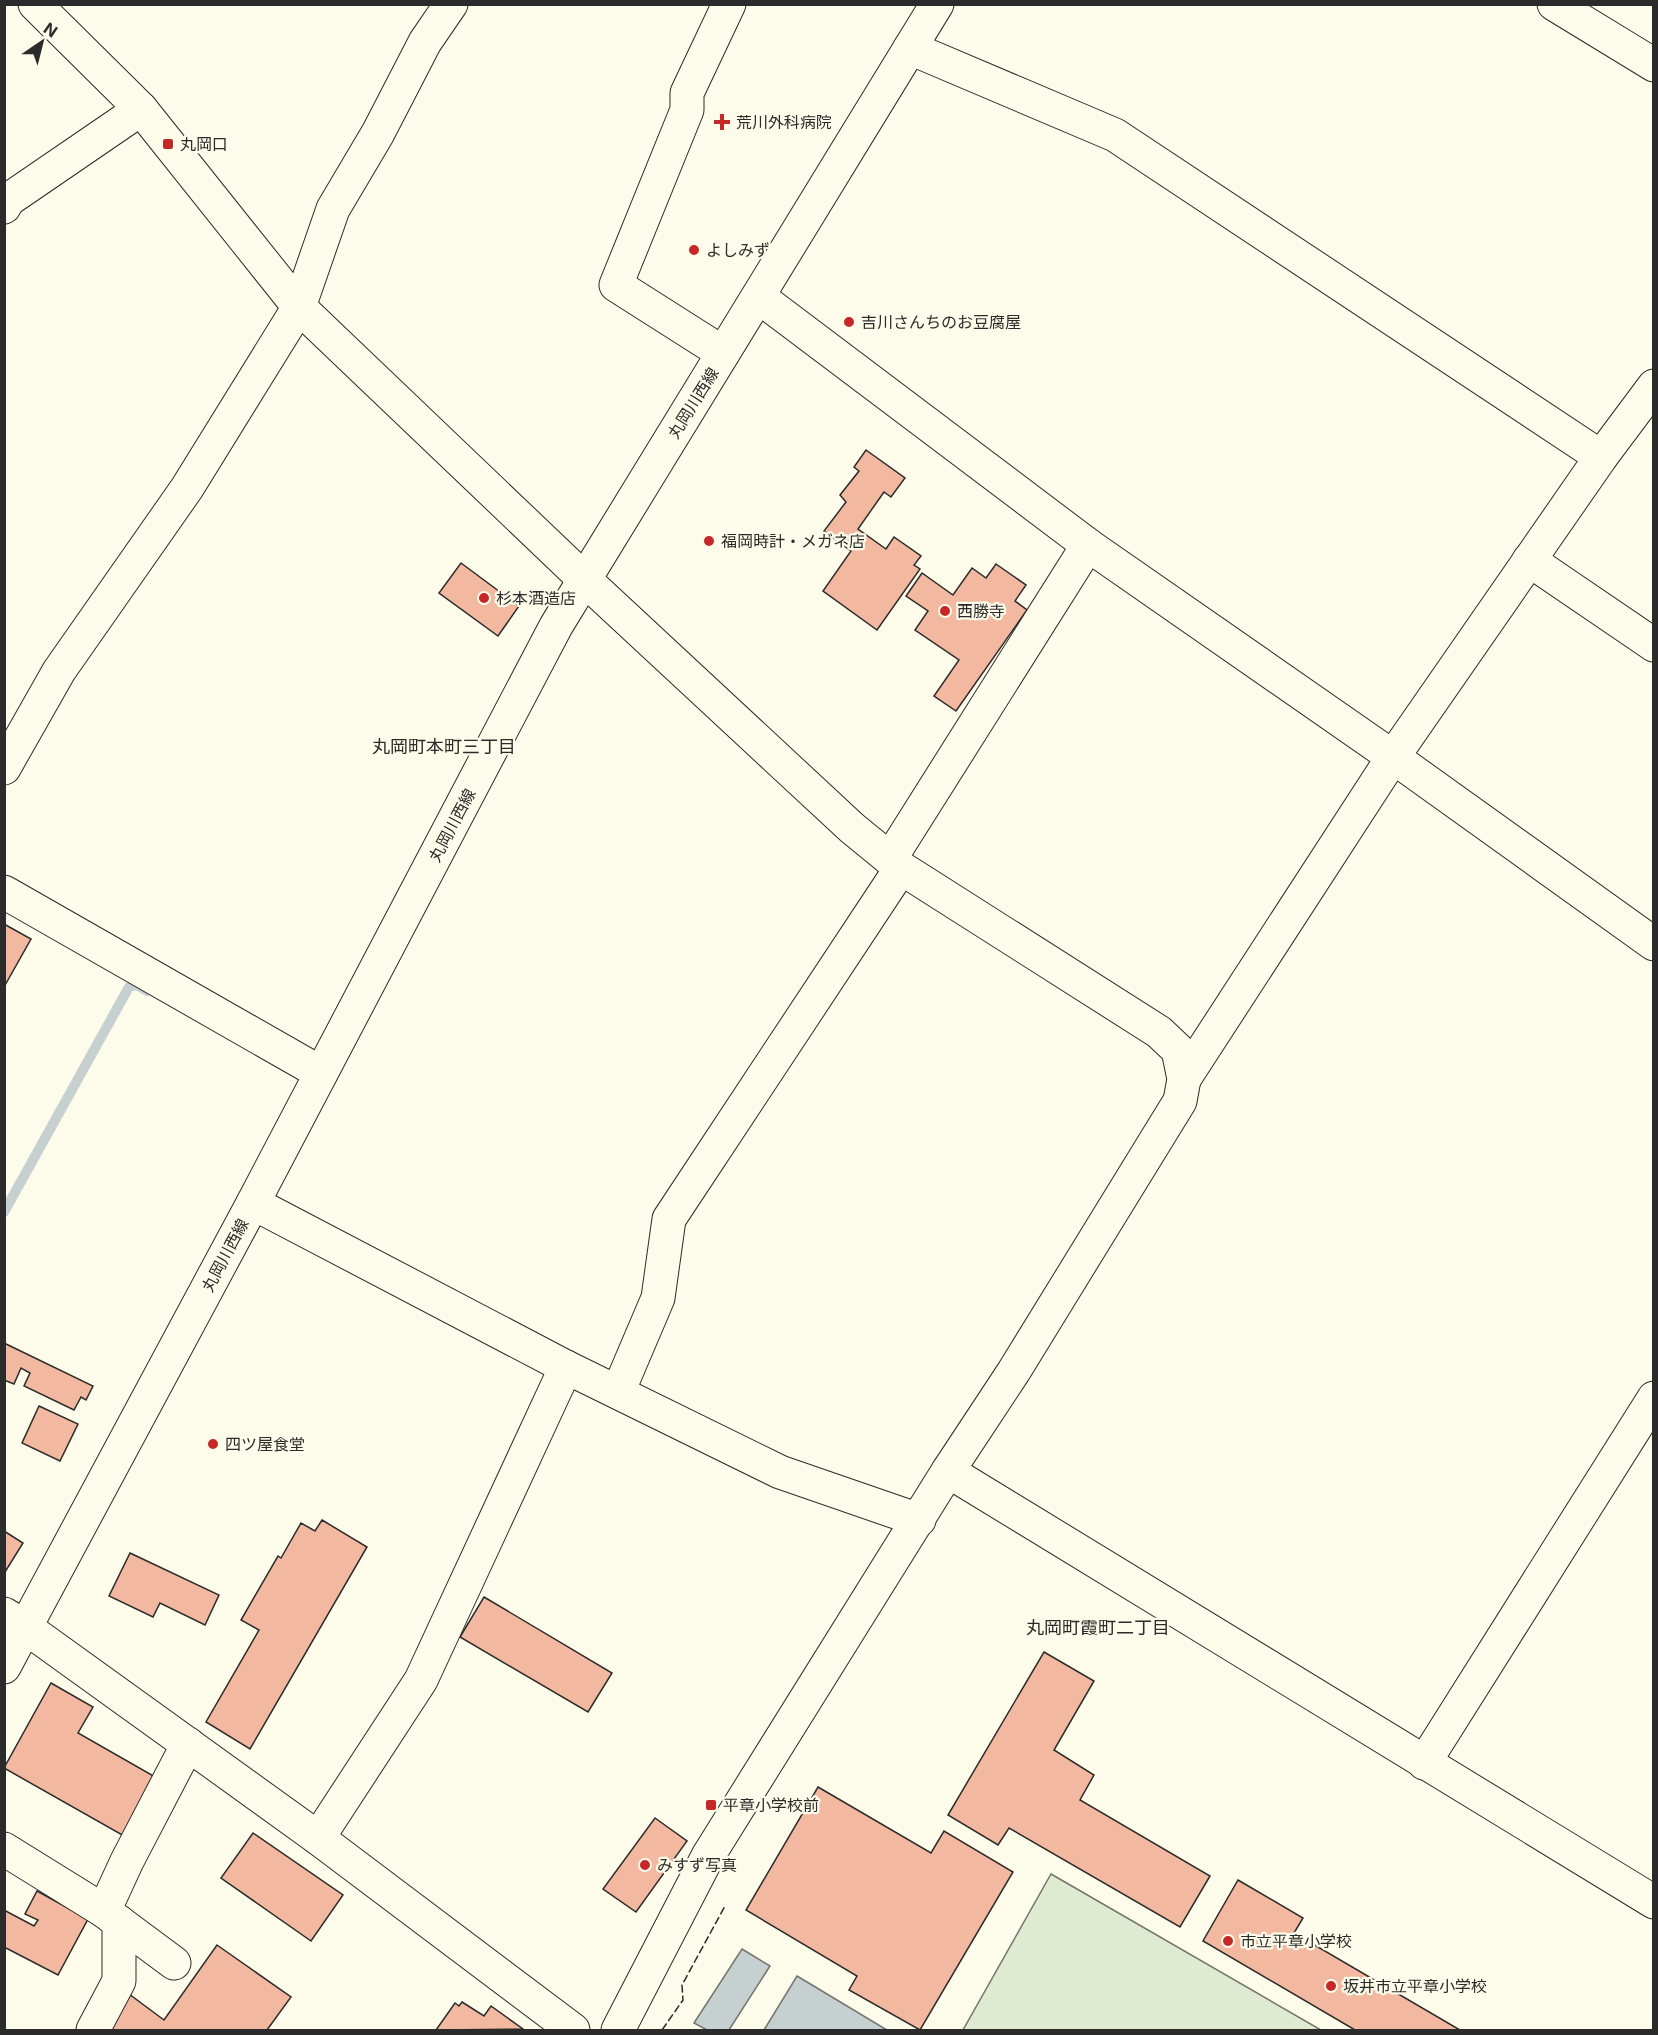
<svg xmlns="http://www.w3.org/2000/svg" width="1658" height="2035" font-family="Inter,'Noto Sans JP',sans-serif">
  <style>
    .green { fill: #deebd1; stroke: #74746e; stroke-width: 1.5 }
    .water { fill: #c7d0d0; stroke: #74746e; stroke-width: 1.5 }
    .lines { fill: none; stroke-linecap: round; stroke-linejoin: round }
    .stream { stroke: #c7d0d0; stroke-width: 10 }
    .building { fill: #f2b8a0; stroke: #2b2b2b; stroke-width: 1.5 }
    .minor-casing { stroke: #2b2b2b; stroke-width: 35 }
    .major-casing { stroke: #2b2b2b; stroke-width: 35 }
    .minor { stroke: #fdfbea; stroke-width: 33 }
    .major { stroke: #fdfbea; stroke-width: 33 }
    .fence { stroke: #2b2b2b; stroke-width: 1.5; stroke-dasharray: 8 3; stroke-linecap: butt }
    .poi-dot { fill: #c62828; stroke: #fdfbea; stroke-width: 2 }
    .labels { text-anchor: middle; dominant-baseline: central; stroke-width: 4.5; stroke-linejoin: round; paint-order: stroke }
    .poi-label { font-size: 16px; fill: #2b2b2b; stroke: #fdfbea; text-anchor: start }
    .street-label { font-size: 16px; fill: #2b2b2b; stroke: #fdfbea }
    .neighbourhood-label { font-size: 18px; fill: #2b2b2b; stroke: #fdfbea }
  </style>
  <rect width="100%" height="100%" fill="#fdfbea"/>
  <path class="green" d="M 1051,1874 L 1321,2030 L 963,2030 Z"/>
  <g class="water">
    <path d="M 742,1949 L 770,1966 L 729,2030 L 707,2030 L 694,2023 Z"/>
    <path d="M 797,1976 L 887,2030 L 764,2030 Z"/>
  </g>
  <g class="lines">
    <path class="stream" d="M 4,1212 L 129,987 L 137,985 L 147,991"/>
  </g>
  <g class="building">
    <path d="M 866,450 L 905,478 L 891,497 L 884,492 L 858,529 L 886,549 L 894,537 L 921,556 L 914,565 L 920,569 L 877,630 L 823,591 L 851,551 L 824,531 L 846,502 L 840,495 L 859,471 L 854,467 Z"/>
    <path d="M 461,563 L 519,606 L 498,636 L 439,593 Z"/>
    <path d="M 996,564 L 1026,585 L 1015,601 L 1027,610 L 956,711 L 934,696 L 959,660 L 915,630 L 928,611 L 906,596 L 922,573 L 953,595 L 972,568 L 986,578 Z"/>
    <path d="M 4,924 L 31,939 L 4,987 Z"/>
    <path d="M 4,1343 L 93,1386 L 86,1400 L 81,1397 L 74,1410 L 24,1386 L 30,1373 L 21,1368 L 14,1384 L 4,1380 Z"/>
    <path d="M 39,1406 L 78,1424 L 60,1461 L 22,1443 Z"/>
    <path d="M 322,1520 L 367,1547 L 250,1749 L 206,1722 L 259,1630 L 241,1620 L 278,1556 L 281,1558 L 301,1523 L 315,1531 Z"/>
    <path d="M 4,1531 L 23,1543 L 5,1572 L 4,1571 Z"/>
    <path d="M 130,1553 L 219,1595 L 205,1625 L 160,1603 L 153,1617 L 109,1596 Z"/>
    <path d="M 484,1597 L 612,1673 L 588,1712 L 460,1637 Z"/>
    <path d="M 1044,1652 L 1094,1681 L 1054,1750 L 1094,1775 L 1080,1800 L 1210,1876 L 1180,1927 L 1009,1828 L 998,1845 L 948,1815 Z"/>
    <path d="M 51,1683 L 93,1707 L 78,1733 L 157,1778 L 124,1836 L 4,1768 Z"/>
    <path d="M 818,1787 L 931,1853 L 944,1831 L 1013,1872 L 920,2030 L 849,1990 L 857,1976 L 746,1910 Z"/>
    <path d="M 655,1818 L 687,1841 L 636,1912 L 603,1889 Z"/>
    <path d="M 253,1833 L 343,1895 L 311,1941 L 221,1878 Z"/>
    <path d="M 1238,1880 L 1303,1918 L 1294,1933 L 1460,2030 L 1355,2030 L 1203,1941 Z"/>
    <path d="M 37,1891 L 88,1919 L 58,1975 L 4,1947 L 4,1910 L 34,1926 L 38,1920 L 25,1914 Z"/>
    <path d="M 217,1945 L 291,1997 L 267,2030 L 103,2030 L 129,1994 L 164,2020 Z"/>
    <path d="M 462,2002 L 484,2016 L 491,2006 L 523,2029 L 436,2030 L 455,2003 L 459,2006 Z"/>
  </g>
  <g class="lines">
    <g class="minor-casing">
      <g id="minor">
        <path d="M 35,4 L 141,109 L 299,307 L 584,579 L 852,828 L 901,868 L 1159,1032 L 1178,1050 L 1184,1079 L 1180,1101 L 1014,1371 L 948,1471 L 708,1856 L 618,2030"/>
        <path d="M 1554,4 L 1654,65"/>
        <path d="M 910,48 L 1115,135 L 1601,457"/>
        <path d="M 4,207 L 8,200 L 141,109"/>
        <path d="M 759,297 L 1088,545 L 1393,757 L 1654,944"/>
        <path d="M 723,353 L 616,285 L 687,110 L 687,93 L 729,4"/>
        <path d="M 1529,560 L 1654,645"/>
        <path d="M 4,768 L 59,671 L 187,488 L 299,307 L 333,209 L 378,133 L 425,42 L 451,4"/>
        <path d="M 890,859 L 1088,545"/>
        <path d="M 4,892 L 321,1073"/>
        <path d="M 1184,1079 L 1393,757 L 1601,457 L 1654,386"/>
        <path d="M 253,1203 L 566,1367 L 780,1472 L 919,1520"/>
        <path d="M 618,1392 L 658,1298 L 669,1219 L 901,868"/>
        <path d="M 948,1471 L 1654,1902"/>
        <path d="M 4,1614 L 25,1627 L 318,1838 L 573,2030"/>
        <path d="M 1424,1763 L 1654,1398"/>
        <path d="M 318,1838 L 421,1680 L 566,1367"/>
        <path d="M 4,1849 L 104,1911 L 174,1963"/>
        <path d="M 104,1911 L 127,1861 L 188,1744"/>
        <path d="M 93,2030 L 119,1981 L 119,1922"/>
      </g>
    </g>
    <g class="major-casing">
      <path id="major" d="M 4,1667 L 253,1203 L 556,626 L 937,4"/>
    </g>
    <use href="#minor" class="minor"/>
    <use href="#major" class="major"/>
    <path class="fence" d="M 662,2030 L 683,2000 L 682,1985 L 725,1906"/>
  </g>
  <g class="poi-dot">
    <path d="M719 113h6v6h6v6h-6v6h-6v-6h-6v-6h6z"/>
    <rect x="162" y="138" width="12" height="12" rx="3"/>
    <circle cx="694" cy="250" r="6"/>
    <circle cx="849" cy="322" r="6"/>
    <circle cx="709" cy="541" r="6"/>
    <circle cx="484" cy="598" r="6"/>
    <circle cx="945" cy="611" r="6"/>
    <circle cx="213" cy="1444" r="6"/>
    <rect x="705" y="1799" width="12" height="12" rx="3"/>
    <circle cx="645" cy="1865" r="6"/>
    <circle cx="1228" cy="1941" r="6"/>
    <circle cx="1331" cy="1986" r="6"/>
  </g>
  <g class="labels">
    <g class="poi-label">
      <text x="736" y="122">荒川外科病院</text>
      <text x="180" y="144">丸岡口</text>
      <text x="706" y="250">よしみず</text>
      <text x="861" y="322">吉川さんちのお豆腐屋</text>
      <text x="721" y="541">福岡時計・メガネ店</text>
      <text x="496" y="598">杉本酒造店</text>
      <text x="957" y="611">西勝寺</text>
      <text x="225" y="1444">四ツ屋食堂</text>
      <text x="723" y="1805">平章小学校前</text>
      <text x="657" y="1865">みすず写真</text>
      <text x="1240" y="1941">市立平章小学校</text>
      <text x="1343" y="1986">坂井市立平章小学校</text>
    </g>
    <g class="street-label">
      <text transform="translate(693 403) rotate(-58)">丸岡川西線</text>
      <text transform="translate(452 825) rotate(-62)">丸岡川西線</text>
      <text transform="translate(225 1255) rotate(-62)">丸岡川西線</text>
    </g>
    <g class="neighbourhood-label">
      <text x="444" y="746">丸岡町本町三丁目</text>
      <text x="1098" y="1627">丸岡町霞町二丁目</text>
    </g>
  </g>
  <rect width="1658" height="2035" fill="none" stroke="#2b2b2b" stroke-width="12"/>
  <g transform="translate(42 42) rotate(35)" stroke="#fdfbea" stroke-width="4.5" paint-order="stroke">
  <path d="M0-4.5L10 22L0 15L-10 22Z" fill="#2b2b2b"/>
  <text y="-9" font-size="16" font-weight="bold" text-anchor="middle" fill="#2b2b2b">N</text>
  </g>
</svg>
